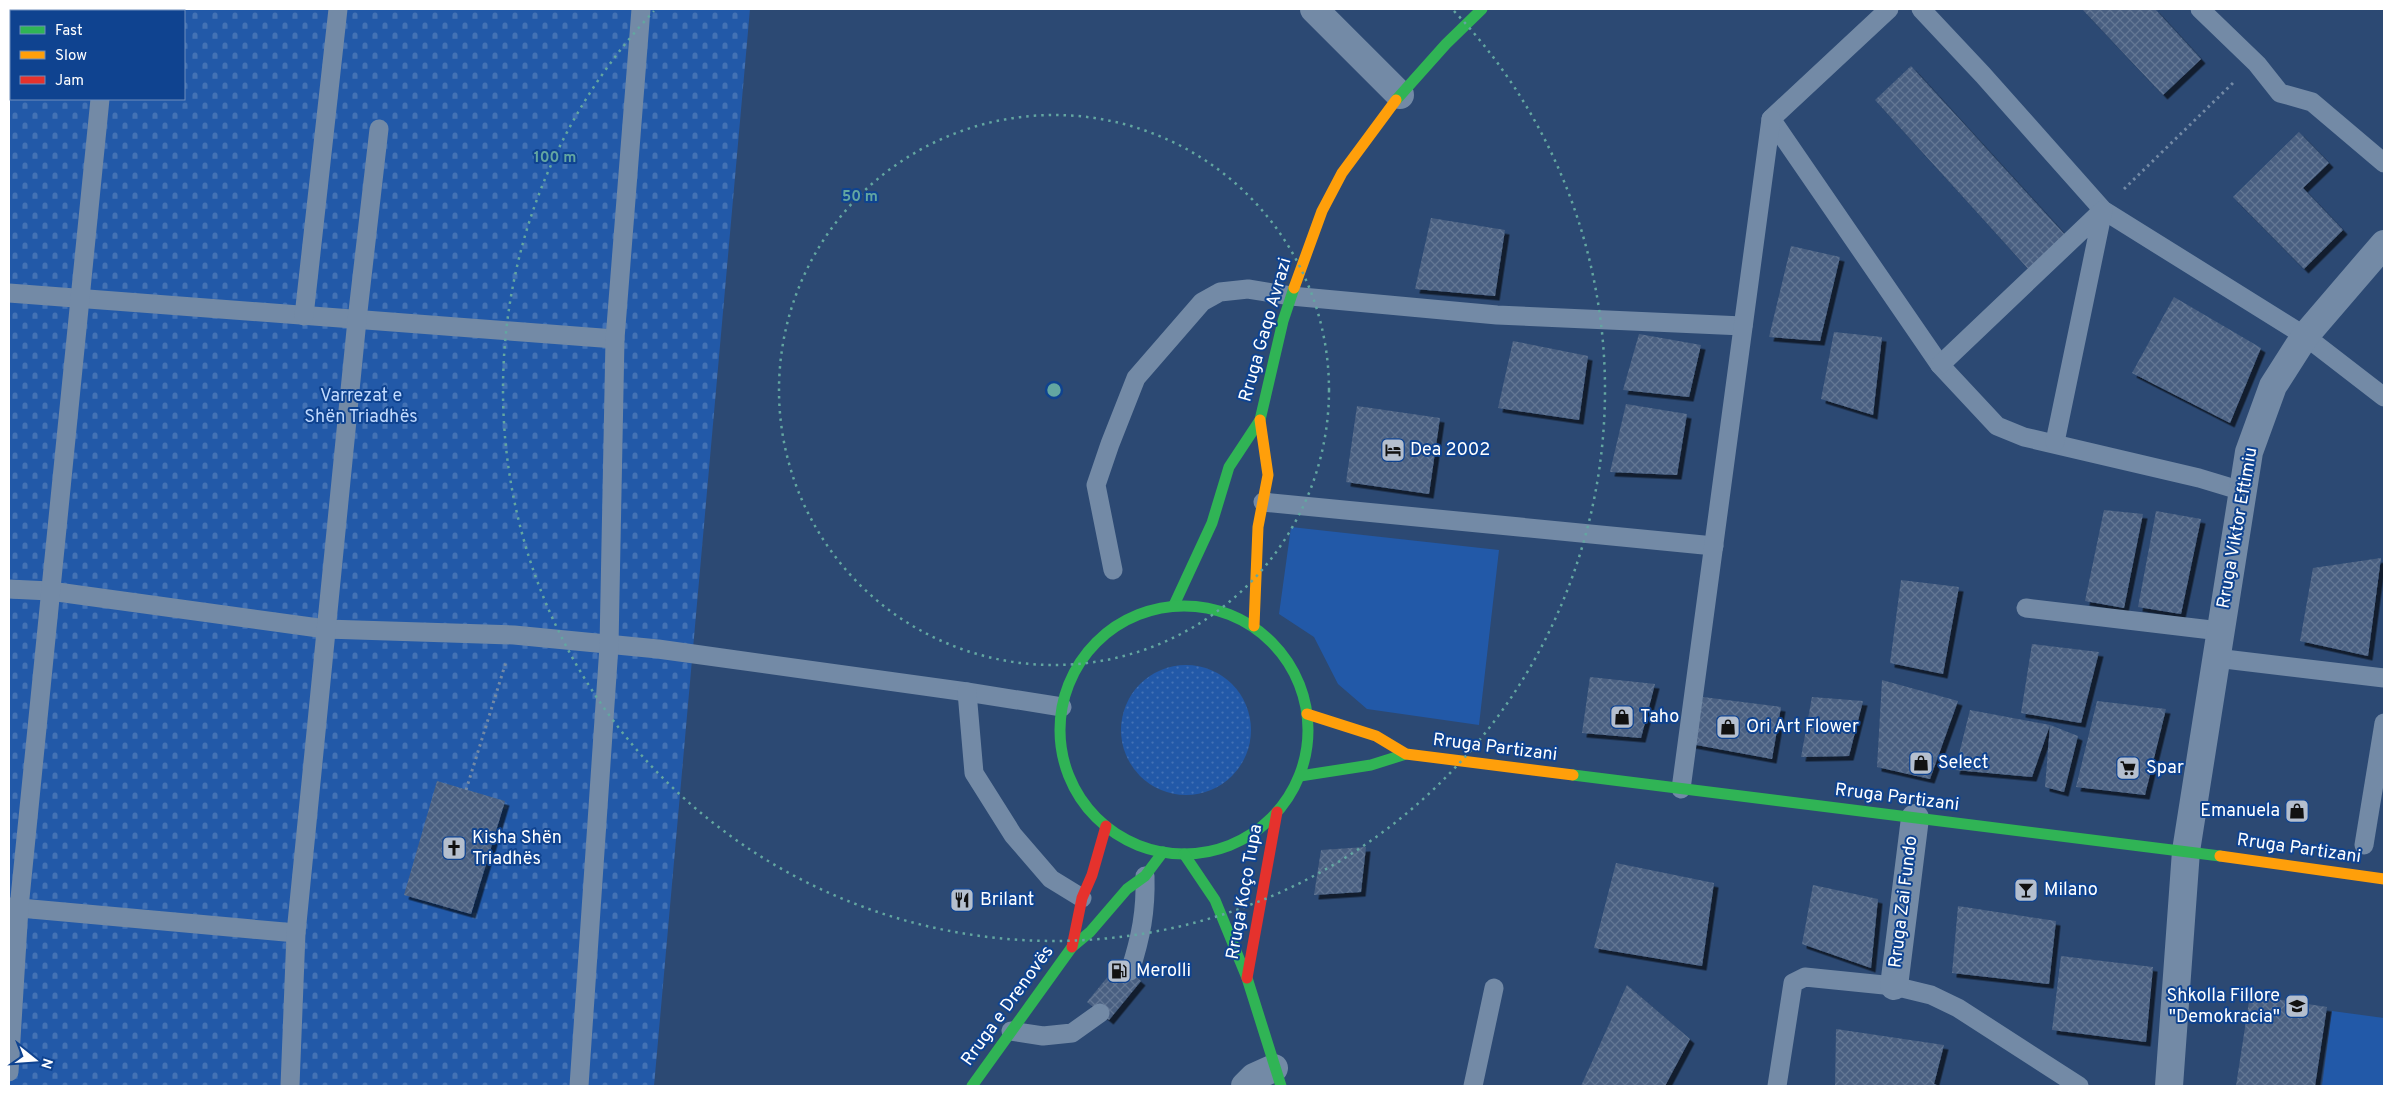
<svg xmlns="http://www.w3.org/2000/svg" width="2393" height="1095" font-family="Overpass,sans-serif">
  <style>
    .grass { fill: url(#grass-dots) }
    .cemetery { fill: url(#cemetery-stones); fill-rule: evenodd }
    .park { fill: #2259a8 }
    .building { fill: url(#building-cross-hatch); filter: url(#shadow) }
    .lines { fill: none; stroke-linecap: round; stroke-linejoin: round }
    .path { stroke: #738aa6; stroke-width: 3; stroke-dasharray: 2.5 4; stroke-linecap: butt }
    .lane { stroke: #738aa6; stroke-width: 19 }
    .street { stroke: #738aa6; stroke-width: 28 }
    .fast { stroke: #30b455; stroke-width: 11 }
    .slow { stroke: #ff9f0a; stroke-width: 11 }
    .jam { stroke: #e5322d; stroke-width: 11 }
    .ring { fill: none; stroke: #63a6a1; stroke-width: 2.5; stroke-dasharray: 2.5 5 }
    .labels { text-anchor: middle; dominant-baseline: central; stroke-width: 4; stroke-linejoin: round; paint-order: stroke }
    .street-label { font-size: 18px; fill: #fff; stroke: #0f4390 }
    .park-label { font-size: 18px; fill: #c1dafe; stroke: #0f4390 }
    .poi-label { font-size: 18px; fill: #fff; stroke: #0f4390; text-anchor: start }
    .centre { fill: #63a6a1; stroke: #0f4390; stroke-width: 2.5 }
    .ring-label { font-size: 15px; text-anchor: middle; font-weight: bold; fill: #63a6a1; stroke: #0f4390; stroke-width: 4; stroke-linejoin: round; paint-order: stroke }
  </style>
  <defs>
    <pattern id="grass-dots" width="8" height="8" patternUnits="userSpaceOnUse" patternTransform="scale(1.25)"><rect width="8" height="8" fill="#2259a8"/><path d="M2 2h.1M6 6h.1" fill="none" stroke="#4372b5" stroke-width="1.8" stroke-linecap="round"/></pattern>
    <pattern id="cemetery-stones" width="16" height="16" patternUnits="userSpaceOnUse" patternTransform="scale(1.25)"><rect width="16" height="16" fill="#2259a8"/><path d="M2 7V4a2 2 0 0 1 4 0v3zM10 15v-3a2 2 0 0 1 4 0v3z" fill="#4372b5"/></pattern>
    <pattern id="building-cross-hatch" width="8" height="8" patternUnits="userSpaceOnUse" patternTransform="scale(1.25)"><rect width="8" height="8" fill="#485f81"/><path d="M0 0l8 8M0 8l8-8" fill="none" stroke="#637794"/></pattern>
    <filter id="shadow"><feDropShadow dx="4.5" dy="4.5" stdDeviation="0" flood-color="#0009"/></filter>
  </defs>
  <rect width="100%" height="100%" fill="#2c4973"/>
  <circle class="grass" cx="1186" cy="730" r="65"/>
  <path class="cemetery" d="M 9,9 L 750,9 L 654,1086 L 9,1086 ZM 11,11 L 184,11 L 184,99 L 11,99 Z"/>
  <g class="park">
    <path d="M 1291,527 L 1499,550 L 1479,725 L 1367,709 L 1338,684 L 1314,637 L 1279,614 Z"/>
    <path d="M 2332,1011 L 2384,1018 L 2384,1086 L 2322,1086 Z"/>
  </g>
  <g class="building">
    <path d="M 2082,9 L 2155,9 L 2201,59 L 2163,95 Z"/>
    <path d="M 1911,66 L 2068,238 L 2031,272 L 1875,100 Z"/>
    <path d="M 2299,132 L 2329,163 L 2303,188 L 2343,230 L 2304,269 L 2233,197 Z"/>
    <path d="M 1431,218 L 1505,230 L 1495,296 L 1415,289 Z"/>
    <path d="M 1791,246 L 1840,257 L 1820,341 L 1769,337 Z"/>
    <path d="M 2174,297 L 2261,348 L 2230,423 L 2132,373 Z"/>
    <path d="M 1834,332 L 1882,337 L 1873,415 L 1821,399 Z"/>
    <path d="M 1639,334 L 1701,345 L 1689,397 L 1623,390 Z"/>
    <path d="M 1513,341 L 1588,356 L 1579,420 L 1498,408 Z"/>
    <path d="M 1626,404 L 1687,414 L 1677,475 L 1610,472 Z"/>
    <path d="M 1357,406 L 1440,418 L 1429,494 L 1346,482 Z"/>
    <path d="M 2104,510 L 2143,514 L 2124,608 L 2085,601 Z"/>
    <path d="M 2156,511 L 2201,519 L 2181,614 L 2138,607 Z"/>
    <path d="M 2381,558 L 2368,656 L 2300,641 L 2313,568 Z"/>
    <path d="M 1901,580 L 1959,587 L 1943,674 L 1890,663 Z"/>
    <path d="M 2032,644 L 2099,652 L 2081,723 L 2021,713 Z"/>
    <path d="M 1590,677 L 1655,684 L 1641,738 L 1582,733 Z"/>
    <path d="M 1882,680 L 1958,701 L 1930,779 L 1877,767 Z"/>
    <path d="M 1703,697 L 1781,707 L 1772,759 L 1691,744 Z"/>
    <path d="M 1812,697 L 1863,701 L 1849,756 L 1801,757 Z"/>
    <path d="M 2097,701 L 2166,709 L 2145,795 L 2076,787 Z"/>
    <path d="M 1970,710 L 2050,725 L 2078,736 L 2064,792 L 2045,787 L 2050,725 L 2032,777 L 1955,770 Z"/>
    <path d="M 437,781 L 505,801 L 471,914 L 404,895 Z"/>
    <path d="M 1366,847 L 1361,892 L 1314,895 L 1321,850 Z"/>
    <path d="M 1616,863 L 1714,883 L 1702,966 L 1594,948 Z"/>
    <path d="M 1813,885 L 1878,899 L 1871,968 L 1802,944 Z"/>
    <path d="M 1958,906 L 2056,921 L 2049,984 L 1952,973 Z"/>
    <path d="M 2061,956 L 2153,967 L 2146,1042 L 2052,1030 Z"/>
    <path d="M 1119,963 L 1141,981 L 1109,1020 L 1087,1002 Z"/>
    <path d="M 1627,985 L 1690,1039 L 1665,1086 L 1581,1086 Z"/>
    <path d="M 2250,995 L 2327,1007 L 2315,1086 L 2236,1086 Z"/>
    <path d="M 1836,1029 L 1944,1045 L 1934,1084 L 1939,1086 L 1835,1086 Z"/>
  </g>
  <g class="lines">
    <g class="path">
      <path d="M 2124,189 L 2234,82"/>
      <path d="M 466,790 L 506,662"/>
    </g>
    <g class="lane">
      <path d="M 1889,9 L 1771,119 L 1940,365 L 1997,426 L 2024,437 L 2199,478 L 2242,491"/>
      <path d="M 1921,9 L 1983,75 L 2103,210 L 2305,336 L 2384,397"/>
      <path d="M 2200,9 L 2257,64 L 2280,93 L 2312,102 L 2384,163"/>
      <path d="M 9,293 L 615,339"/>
      <path d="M 304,316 L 338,9"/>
      <path d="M 1940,365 L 2103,210 L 2055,442"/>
      <path d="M 1263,502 L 1714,546"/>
      <path d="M 1113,570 L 1096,485 L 1110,444 L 1136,378 L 1202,302 L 1220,292 L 1248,289 L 1291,296 L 1497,315 L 1743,326"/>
      <path d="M 9,589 L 50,591 L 326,629 L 514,635 L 658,649 L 967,692 L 1062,707"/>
      <path d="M 2026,608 L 2220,631"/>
      <path d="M 2216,658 L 2384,678"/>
      <path d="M 967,692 L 974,773 L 1013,835 L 1051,879 L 1082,898"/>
      <path d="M 1681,789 L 1771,119"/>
      <path d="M 2364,845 L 2384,723"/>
      <path d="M 9,907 L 296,933"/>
      <path d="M 1130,971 C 1141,937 1146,911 1145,876"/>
      <path d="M 1011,1031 L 1043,1036 L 1072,1033 L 1100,1013"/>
      <path d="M 9,1072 L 19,908 L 100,99"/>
      <path d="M 290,1086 L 296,933 L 357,320 L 379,129"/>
      <path d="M 579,1086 L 609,646 L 615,339 L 641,9"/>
      <path d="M 1473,1086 L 1494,988"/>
      <path d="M 1777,1086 L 1793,983 L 1805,977 L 1894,986 L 1931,995 L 1958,1008 L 2079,1086"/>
    </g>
    <g class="street">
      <path d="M 1314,9 L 1400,95"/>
      <path d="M 1894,986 L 1915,818"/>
      <path d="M 1245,1086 L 1254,1077 L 1274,1068"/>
      <path d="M 2169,1086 L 2186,851 L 2249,452 L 2273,386 L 2305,336 L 2384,244"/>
    </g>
    <g class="fast">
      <path d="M 1396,100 L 1446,44 L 1482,9"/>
      <path d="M 1174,605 L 1212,523 L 1229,467 L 1260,420 L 1283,321 L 1294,288"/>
      <circle cx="1184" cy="730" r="124"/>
      <path d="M 1573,775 L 2220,856"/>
      <path d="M 1300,776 L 1371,765 L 1406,754"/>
      <path d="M 1184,854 L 1215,900 L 1247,978 L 1281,1086"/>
      <path d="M 972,1086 L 1072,947 L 1090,932 L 1127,889 L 1145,876 L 1163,852"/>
    </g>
    <g class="slow">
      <path d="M 1294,288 L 1322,211 L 1342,173 L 1396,100"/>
      <path d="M 1254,626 L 1258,527 L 1268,475 L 1260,420"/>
      <path d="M 1307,714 L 1376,736 L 1406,754 L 1573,775"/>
      <path d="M 2220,856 L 2384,879"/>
    </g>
    <g class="jam">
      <path d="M 1072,947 L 1082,898 L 1092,875 L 1106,826"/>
      <path d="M 1247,978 L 1277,812"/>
    </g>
  </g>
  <g class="ring">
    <circle cx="1054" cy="390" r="275"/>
    <path d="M1454 11A551 551 0 1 1 654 11"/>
  </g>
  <defs>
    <g id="hotel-square" transform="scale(1.25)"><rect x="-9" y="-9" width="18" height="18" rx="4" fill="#b5bfce" stroke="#0f4390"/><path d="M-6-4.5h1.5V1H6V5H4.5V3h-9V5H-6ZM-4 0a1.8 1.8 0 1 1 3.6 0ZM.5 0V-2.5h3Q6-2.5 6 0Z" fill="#111"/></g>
    <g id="shop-square" transform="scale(1.25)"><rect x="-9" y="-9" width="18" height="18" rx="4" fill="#b5bfce" stroke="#0f4390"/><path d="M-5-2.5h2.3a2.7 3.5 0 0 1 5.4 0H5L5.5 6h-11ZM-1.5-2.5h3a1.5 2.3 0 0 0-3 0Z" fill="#111"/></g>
    <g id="supermarket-square" transform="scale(1.25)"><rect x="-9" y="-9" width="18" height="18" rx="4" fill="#b5bfce" stroke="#0f4390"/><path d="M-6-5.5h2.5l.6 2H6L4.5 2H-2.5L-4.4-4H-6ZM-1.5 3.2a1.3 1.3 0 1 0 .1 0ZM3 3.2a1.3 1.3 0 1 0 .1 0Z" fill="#111"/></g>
    <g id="church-square" transform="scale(1.25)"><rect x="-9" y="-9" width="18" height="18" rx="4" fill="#b5bfce" stroke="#0f4390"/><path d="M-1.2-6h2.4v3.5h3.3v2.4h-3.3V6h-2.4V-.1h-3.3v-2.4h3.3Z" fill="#111"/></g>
    <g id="bar-square" transform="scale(1.25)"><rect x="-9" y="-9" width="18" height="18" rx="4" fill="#b5bfce" stroke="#0f4390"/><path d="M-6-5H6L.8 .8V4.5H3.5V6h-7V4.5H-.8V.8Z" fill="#111"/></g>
    <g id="restaurant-square" transform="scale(1.25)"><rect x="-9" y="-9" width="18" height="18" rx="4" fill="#b5bfce" stroke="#0f4390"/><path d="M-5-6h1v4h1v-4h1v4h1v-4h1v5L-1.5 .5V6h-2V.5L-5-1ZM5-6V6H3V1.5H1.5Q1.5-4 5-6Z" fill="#111"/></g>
    <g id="fuel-square" transform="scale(1.25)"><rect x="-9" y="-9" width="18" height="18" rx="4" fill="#b5bfce" stroke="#0f4390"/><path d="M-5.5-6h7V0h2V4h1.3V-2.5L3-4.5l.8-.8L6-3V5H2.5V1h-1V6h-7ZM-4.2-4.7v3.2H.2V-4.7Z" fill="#111"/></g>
    <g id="school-square" transform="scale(1.25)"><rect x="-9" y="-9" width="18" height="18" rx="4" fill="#b5bfce" stroke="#0f4390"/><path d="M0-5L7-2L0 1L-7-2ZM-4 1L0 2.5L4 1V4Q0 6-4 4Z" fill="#111"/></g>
  </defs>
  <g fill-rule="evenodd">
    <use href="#hotel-square" x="1393" y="450"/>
    <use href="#shop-square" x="1622" y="717"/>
    <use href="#shop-square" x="1728" y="727"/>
    <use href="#shop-square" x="1921" y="763"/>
    <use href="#supermarket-square" x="2128" y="768"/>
    <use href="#shop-square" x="2297" y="811"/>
    <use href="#church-square" x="454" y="848"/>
    <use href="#bar-square" x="2026" y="890"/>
    <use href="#restaurant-square" x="962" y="900"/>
    <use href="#fuel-square" x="1119" y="971"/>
    <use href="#school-square" x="2297" y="1006"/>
  </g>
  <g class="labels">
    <g class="street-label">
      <text transform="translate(1266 330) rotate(-74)">Rruga Gaqo Avrazi</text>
      <text transform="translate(2238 528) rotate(-80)">Rruga Viktor Eftimiu</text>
      <text transform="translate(1495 748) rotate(7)">Rruga Partizani</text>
      <text transform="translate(1897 798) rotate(7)">Rruga Partizani</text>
      <text transform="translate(2299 849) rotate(8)">Rruga Partizani</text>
      <text transform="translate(1245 892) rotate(-80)">Rruga Koço Tupa</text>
      <text transform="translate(1904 902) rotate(-83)">Rruga Zai Fundo</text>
      <text transform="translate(1008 1006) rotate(-54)">Rruga e Drenovës</text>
    </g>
    <g class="park-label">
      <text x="361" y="396">Varrezat e<tspan x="361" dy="21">Shën Triadhës</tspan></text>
    </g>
    <g class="poi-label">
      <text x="1410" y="450">Dea 2002</text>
      <text x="1640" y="717">Taho</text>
      <text x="1746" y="727">Ori Art Flower</text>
      <text x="1938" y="763">Select</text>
      <text x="2146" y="768">Spar</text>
      <text x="2280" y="811" text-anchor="end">Emanuela</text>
      <text x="472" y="838">Kisha Shën<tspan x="472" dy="21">Triadhës</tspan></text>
      <text x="2044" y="890">Milano</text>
      <text x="980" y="900">Brilant</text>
      <text x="1136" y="971">Merolli</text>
      <text x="2280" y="996" text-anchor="end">Shkolla Fillore<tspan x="2280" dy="21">"Demokracia"</tspan></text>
    </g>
  </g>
  <circle cx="1054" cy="390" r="8" class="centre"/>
  <g class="ring-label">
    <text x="555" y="162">100 m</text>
    <text x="860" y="201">50 m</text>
  </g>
  <rect width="2393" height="1095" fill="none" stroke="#ffffff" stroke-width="20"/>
  <rect x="10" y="10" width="175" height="90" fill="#0f4390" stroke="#6f8ebc"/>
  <rect x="20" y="26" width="25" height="8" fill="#30b455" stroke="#6f8ebc"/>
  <text x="55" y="35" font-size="15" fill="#ffffff">Fast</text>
  <rect x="20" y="51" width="25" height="8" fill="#ff9f0a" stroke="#6f8ebc"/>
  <text x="55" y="60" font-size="15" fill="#ffffff">Slow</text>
  <rect x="20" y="76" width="25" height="8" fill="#e5322d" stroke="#6f8ebc"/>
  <text x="55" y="85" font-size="15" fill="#ffffff">Jam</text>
  <g transform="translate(35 1060) rotate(107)" stroke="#0f4390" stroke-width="4" paint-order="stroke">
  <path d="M0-4L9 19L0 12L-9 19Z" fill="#ffffff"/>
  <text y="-8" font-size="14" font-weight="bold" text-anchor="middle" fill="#ffffff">N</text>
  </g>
</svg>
